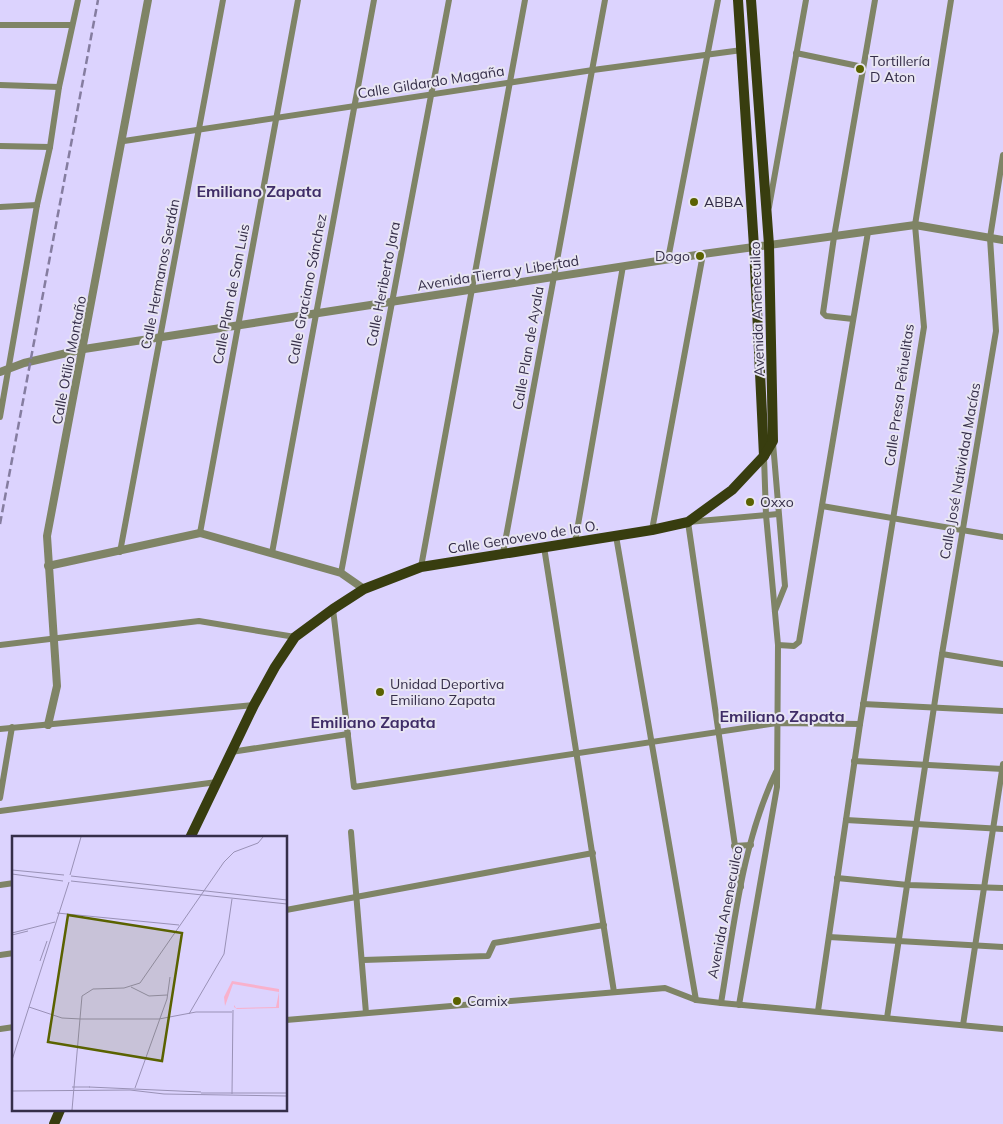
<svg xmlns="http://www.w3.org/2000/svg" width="1003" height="1124" font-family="Mulish,sans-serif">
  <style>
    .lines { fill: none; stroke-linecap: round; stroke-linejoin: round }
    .minor { stroke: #7f8466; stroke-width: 6 }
    .tertiary { stroke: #7f8466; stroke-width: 8 }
    .primary { stroke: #383d0f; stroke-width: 10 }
    .rail { stroke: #857da0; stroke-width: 2.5; stroke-dasharray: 8 4; stroke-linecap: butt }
    .poi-dot { fill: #5a6200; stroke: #e8e5f3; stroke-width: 2 }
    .labels { text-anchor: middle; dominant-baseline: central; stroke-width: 4; stroke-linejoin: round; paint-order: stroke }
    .poi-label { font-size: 14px; fill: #352e49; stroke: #e8e5f3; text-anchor: start }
    .street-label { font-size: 14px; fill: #352e49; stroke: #e8e5f3 }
    .quarter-label { font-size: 16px; font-weight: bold; fill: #3f2d67; stroke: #e8e5f3 }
    .inset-road { fill: none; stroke: #9991b6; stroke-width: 1 }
    .view { fill: #5a6200; fill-opacity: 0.15; stroke: #5a6200; stroke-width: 2.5 }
    .inset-edge { fill: none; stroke: #352e49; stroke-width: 2.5 }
  </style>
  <rect width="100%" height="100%" fill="#dcd3fe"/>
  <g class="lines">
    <g class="minor">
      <path d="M 0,25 L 71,25"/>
      <path d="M 796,53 L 863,67"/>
      <path d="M 0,85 L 59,87"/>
      <path d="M 124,141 L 593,70 L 742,50"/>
      <path d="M 0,146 L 50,147"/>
      <path d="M 0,207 L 37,205"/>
      <path d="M 769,207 L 806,0"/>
      <path d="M 668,259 L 718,0"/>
      <path d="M 853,319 L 826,316 L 823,313 L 834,237 L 875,0"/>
      <path d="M 0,417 L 37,205 L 50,147 L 59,87 L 78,0"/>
      <path d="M 773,443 L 785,586 L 775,611"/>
      <path d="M 822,506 L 1003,537"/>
      <path d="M 652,530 L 703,254"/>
      <path d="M 200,533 L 298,0"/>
      <path d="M 616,536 L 696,1000"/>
      <path d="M 575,542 L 623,266"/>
      <path d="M 544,547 L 614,992"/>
      <path d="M 120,552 L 223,0"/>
      <path d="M 272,553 L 374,0"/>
      <path d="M 503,553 L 605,0"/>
      <path d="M 421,567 L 525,0"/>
      <path d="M 341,573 L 449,0"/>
      <path d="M 333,609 L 354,787 L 777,723 L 860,724"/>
      <path d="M 0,645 L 199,621 L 295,637"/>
      <path d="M 778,645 L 794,646 L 799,642 L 868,232"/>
      <path d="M 942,654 L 1003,664"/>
      <path d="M 863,704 L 1003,711"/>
      <path d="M 0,729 L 254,705"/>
      <path d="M 231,752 L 348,734"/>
      <path d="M 854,761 L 1003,769"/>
      <path d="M 0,798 L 12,727"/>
      <path d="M 0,811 L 217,782"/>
      <path d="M 846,820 L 1003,829"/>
      <path d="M 351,832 L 366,1013"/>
      <path d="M 734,846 L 751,845"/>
      <path d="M 837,878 L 908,885 L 1003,888"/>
      <path d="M 0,885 L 14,883"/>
      <path d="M 741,887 L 688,522 L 778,514"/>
      <path d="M 286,910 L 593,853"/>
      <path d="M 829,937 L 1003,947"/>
      <path d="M 0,955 L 14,953"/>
      <path d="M 363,960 L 488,956 L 494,943 L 604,925"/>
      <path d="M 721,1003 C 734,926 742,843 776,772"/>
      <path d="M 739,1005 L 777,787 L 778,645 L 766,515 L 764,457"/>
      <path d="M 818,1011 L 860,724 L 924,327 L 915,225 L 951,0"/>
      <path d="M 887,1018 L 942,654 L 996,331 L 990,238 L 1003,155"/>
      <path d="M 286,1020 L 665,988 L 696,1000 L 721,1003 L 1003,1029"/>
      <path d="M 963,1025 L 1003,764"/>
      <path d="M 0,1029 L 14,1027"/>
    </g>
    <g class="tertiary">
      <path d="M 0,372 L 24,363 L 84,349 L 703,254 L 915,225 L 1003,240"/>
      <path d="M 48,566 L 200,533 L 341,573 L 364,589"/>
      <path d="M 48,725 L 57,686 L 47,536 L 148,0"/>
    </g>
    <g class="primary">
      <path d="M 738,0 L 754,247 L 764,456"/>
      <path d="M 190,838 L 254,705 L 275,667 L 295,637 L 333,609 L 364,589 L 421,567 L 652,530 L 688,522 L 732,490 L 764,456 L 773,441 L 769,245 L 751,0"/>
      <path d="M 54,1124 L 60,1110"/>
    </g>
    <path class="rail" d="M 0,524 L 98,0"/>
  </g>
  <g class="poi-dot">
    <circle cx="860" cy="69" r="5"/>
    <circle cx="694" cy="202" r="5"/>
    <circle cx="700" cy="256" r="5"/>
    <circle cx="750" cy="502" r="5"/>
    <circle cx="380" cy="692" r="5"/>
    <circle cx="457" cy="1001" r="5"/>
  </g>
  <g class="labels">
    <g class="poi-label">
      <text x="870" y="61">Tortillería<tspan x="870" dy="16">D Aton</tspan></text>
      <text x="704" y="202">ABBA</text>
      <text x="690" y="256" text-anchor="end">Dogo</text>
      <text x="760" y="502">Oxxo</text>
      <text x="390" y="684">Unidad Deportiva<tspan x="390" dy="16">Emiliano Zapata</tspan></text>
      <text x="467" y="1001">Camix</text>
    </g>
    <g class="street-label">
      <text transform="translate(431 82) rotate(-9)">Calle Gildardo Magaña</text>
      <text transform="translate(498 273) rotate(-9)">Avenida Tierra y Libertad</text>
      <text transform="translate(160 274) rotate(-79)">Calle Hermanos Serdán</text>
      <text transform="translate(383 284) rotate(-79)">Calle Heriberto Jara</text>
      <text transform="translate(307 289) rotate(-79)">Calle Graciano Sánchez</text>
      <text transform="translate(231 294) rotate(-79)">Calle Plan de San Luis</text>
      <text transform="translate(757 309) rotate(-92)">Avenida Anenecuilco</text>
      <text transform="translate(528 348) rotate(-80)">Calle Plan de Ayala</text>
      <text transform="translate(69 360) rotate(-79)">Calle Otilio Montaño</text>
      <text transform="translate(899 395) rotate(-82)">Calle Presa Peñuelitas</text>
      <text transform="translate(960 471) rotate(-80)">Calle José Natividad Macías</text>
      <text transform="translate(523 537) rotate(-9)">Calle Genovevo de la O.</text>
      <text transform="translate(725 912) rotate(-79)">Avenida Anenecuilco</text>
    </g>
    <g class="quarter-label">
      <text x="259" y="191">Emiliano Zapata</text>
      <text x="782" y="716">Emiliano Zapata</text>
      <text x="373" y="722">Emiliano Zapata</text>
    </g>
  </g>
  <g transform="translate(12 836)">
    <rect width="275" height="275" fill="#dcd3fe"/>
    <path d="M 220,145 L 267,153 L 267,172 L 225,173 L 222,171 L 222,169 L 224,172 L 264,171 L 267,156 L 221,148 L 213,170 L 212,161 Z" fill="#f8b1cc"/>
    <path class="inset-road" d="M 0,34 L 52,39M 0,38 L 51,45M 58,39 L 69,1M 59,40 L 275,64M 59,45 L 275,68M 45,77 L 167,89M 0,97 L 43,86M 0,99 L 16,95M 28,125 L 35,105M 119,151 L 137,160 L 155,159M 17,171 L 50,182 L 69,183 L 147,183 L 184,176 L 220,176M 177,178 L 212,118 L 220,63M 0,224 L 57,46M 60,251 L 78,251M 77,251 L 189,256M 123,252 L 155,163 L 158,141M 0,255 L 118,254 L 152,258 L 275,260M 189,257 L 275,257M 220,258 L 221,174M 60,274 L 70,160 L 81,153 L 112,152 L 128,147 L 212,26 L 222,16 L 246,7 L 251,1"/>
    <path class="view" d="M 56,79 L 170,97 L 150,225 L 36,206 Z"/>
    <rect width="275" height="275" class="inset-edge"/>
  </g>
</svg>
